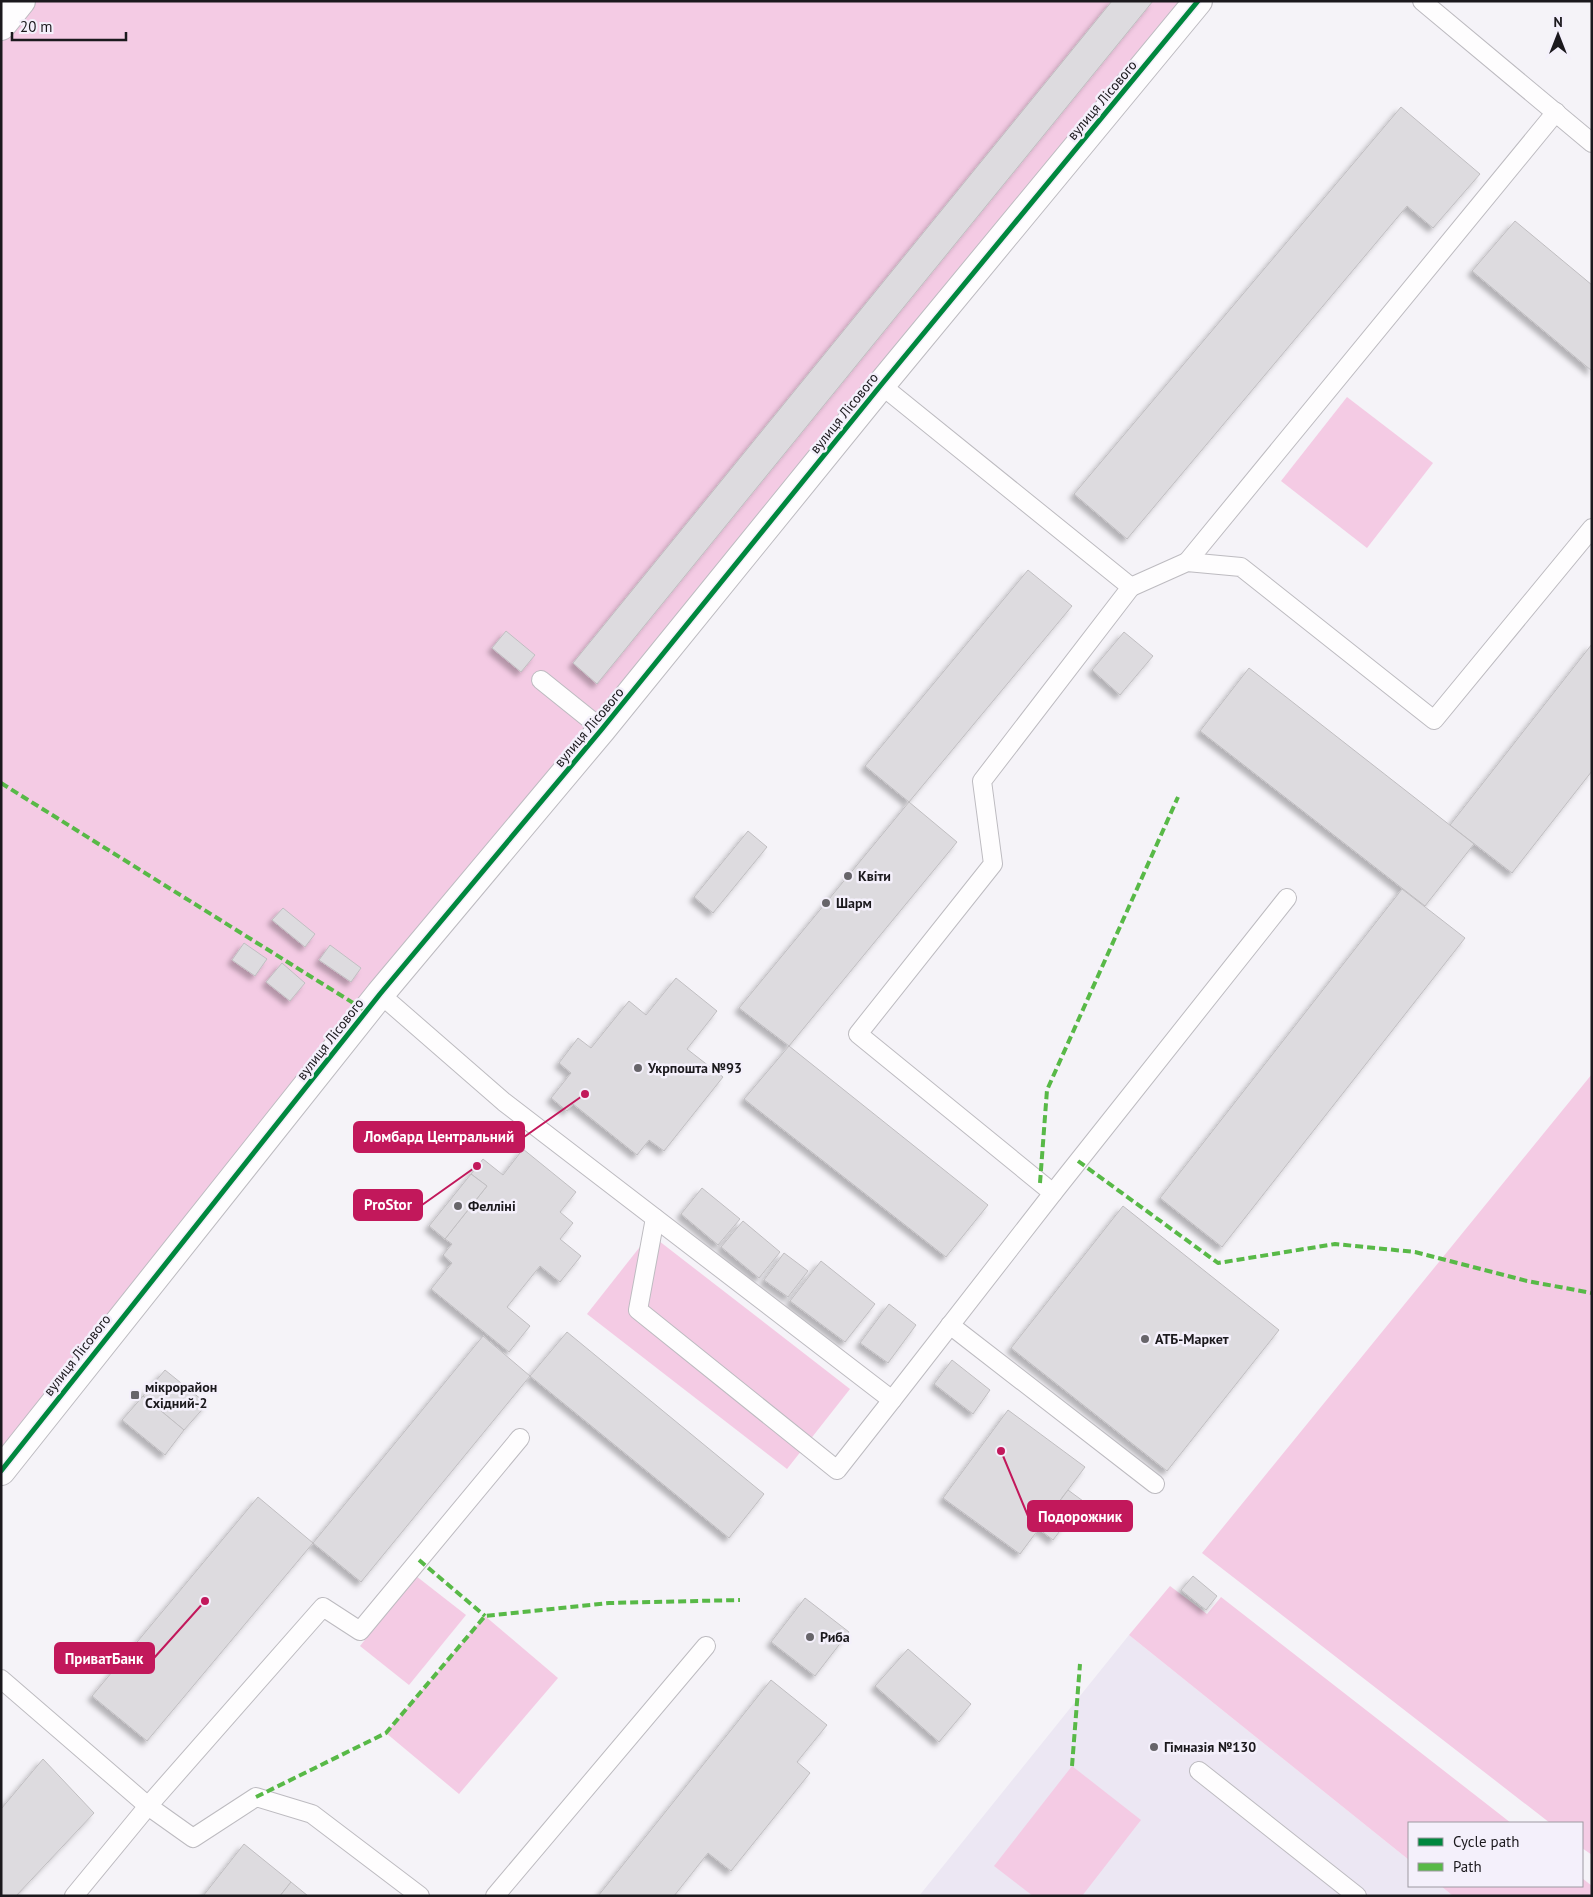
<svg xmlns="http://www.w3.org/2000/svg" width="1593" height="1897" font-family="'PT Sans',sans-serif">
  <style>
    .built { fill: #ece7f3 }
    .green { fill: #f4cbe4 }
    .building { fill: #dddbdf; stroke: #c0bec1; filter: url(#shadow) }
    .lines { fill: none; stroke-linecap: round; stroke-linejoin: round }
    .lane-casing { stroke: #bdbbc0; stroke-width: 20 }
    .secondary-casing { stroke: #bdbbc0; stroke-width: 30 }
    .primary-casing { stroke: #bdbbc0; stroke-width: 30 }
    .lane { stroke: #fefdfe; stroke-width: 18 }
    .secondary { stroke: #fefdfe; stroke-width: 28 }
    .primary { stroke: #fefdfe; stroke-width: 28 }
    .quiet { stroke: #58b947; stroke-width: 4; stroke-dasharray: 8 4; stroke-linecap: butt }
    .cycleway-casing { stroke: #f4f0fb; stroke-width: 8 }
    .cycleway { stroke: #00873e; stroke-width: 5 }
    .poi-dot { fill: #67656a; stroke: #f4f0fb; stroke-width: 2 }
    .labels { text-anchor: middle; dominant-baseline: central; stroke-width: 5; stroke-linejoin: round; paint-order: stroke }
    .street-label { font-size: 14px; fill: #1b191d; stroke: #f4f0fb }
    .poi-label { font-size: 14px; font-weight: bold; fill: #1b191d; stroke: #f4f0fb; text-anchor: start }
    .leader { fill: none; stroke: #c2185b; stroke-width: 2 }
    .callout-dot { fill: #c2185b; stroke: #f4f0fb; stroke-width: 2 }
    .callout { fill: #c2185b; stroke: #c2185b; stroke-width: 2 }
    .callout-label { font-size: 15px; text-anchor: middle; font-weight: bold; fill: #fff }
  </style>
  <defs>
    <filter id="shadow"><feDropShadow dx="-4.5" dy="4.5" stdDeviation="2.5" flood-color="#0004"/></filter>
  </defs>
  <rect width="100%" height="100%" fill="#f5f3f8"/>
  <path class="built" d="M 1129,1635 L 1409,1860 L 1409,1886 L 1441,1886 L 1453,1896 L 919,1896 Z"/>
  <g class="green">
    <path d="M 21,1 L 1198,1 L 1,1471 L 1,26 Z"/>
    <path d="M 1347,397 L 1433,463 L 1367,548 L 1281,481 Z"/>
    <path d="M 1592,1074 L 1592,1855 L 1582,1848 L 1582,1823 L 1550,1823 L 1202,1553 Z"/>
    <path d="M 650,1234 L 850,1389 L 787,1469 L 587,1314 Z"/>
    <path d="M 416,1576 L 466,1615 L 409,1685 L 360,1646 Z"/>
    <path d="M 1170,1586 L 1207,1614 L 1221,1597 L 1511,1823 L 1409,1823 L 1409,1860 L 1129,1635 Z"/>
    <path d="M 485,1616 L 558,1678 L 459,1794 L 386,1733 Z"/>
    <path d="M 1072,1766 L 1141,1820 L 1082,1896 L 1033,1896 L 994,1866 Z"/>
    <path d="M 1582,1878 L 1592,1886 L 1592,1896 L 1453,1896 L 1441,1886 L 1582,1886 Z"/>
  </g>
  <g class="building">
    <path d="M 1112,1 L 1153,1 L 597,684 L 573,663 Z"/>
    <path d="M 1401,107 L 1480,174 L 1433,228 L 1407,206 L 1127,539 L 1074,494 Z"/>
    <path d="M 1515,221 L 1592,285 L 1592,371 L 1472,271 Z"/>
    <path d="M 1028,570 L 1072,606 L 909,802 L 865,766 Z"/>
    <path d="M 506,631 L 535,655 L 521,672 L 492,648 Z"/>
    <path d="M 1124,632 L 1153,656 L 1120,695 L 1092,670 Z"/>
    <path d="M 1592,644 L 1592,771 L 1512,873 L 1450,825 Z"/>
    <path d="M 1249,668 L 1474,844 L 1425,906 L 1200,731 Z"/>
    <path d="M 909,802 L 957,842 L 789,1046 L 739,1008 Z"/>
    <path d="M 748,831 L 767,847 L 713,913 L 694,897 Z"/>
    <path d="M 1402,889 L 1465,938 L 1222,1247 L 1160,1198 Z"/>
    <path d="M 283,908 L 315,934 L 305,947 L 272,920 Z"/>
    <path d="M 244,943 L 267,959 L 255,976 L 232,960 Z"/>
    <path d="M 330,945 L 361,968 L 351,982 L 319,960 Z"/>
    <path d="M 282,963 L 305,983 L 290,1001 L 266,982 Z"/>
    <path d="M 676,978 L 717,1011 L 687,1049 L 723,1077 L 664,1151 L 649,1140 L 637,1155 L 573,1104 L 567,1111 L 551,1098 L 571,1073 L 559,1063 L 578,1038 L 591,1048 L 629,1001 L 646,1015 Z"/>
    <path d="M 789,1046 L 988,1205 L 946,1257 L 744,1099 Z"/>
    <path d="M 523,1149 L 576,1192 L 560,1212 L 573,1223 L 560,1239 L 581,1256 L 560,1282 L 540,1266 L 507,1307 L 530,1326 L 509,1352 L 431,1289 L 452,1263 L 443,1255 L 452,1244 L 445,1239 L 487,1186 L 471,1174 L 483,1159 L 503,1175 Z"/>
    <path d="M 471,1174 L 487,1186 L 445,1239 L 429,1226 Z"/>
    <path d="M 702,1188 L 740,1219 L 718,1245 L 681,1214 Z"/>
    <path d="M 1123,1206 L 1279,1330 L 1167,1471 L 1011,1348 Z"/>
    <path d="M 743,1221 L 780,1252 L 759,1278 L 721,1247 Z"/>
    <path d="M 784,1253 L 808,1271 L 788,1297 L 764,1280 Z"/>
    <path d="M 821,1261 L 875,1304 L 845,1342 L 790,1301 Z"/>
    <path d="M 889,1304 L 916,1325 L 888,1363 L 860,1343 Z"/>
    <path d="M 567,1332 L 764,1494 L 729,1538 L 530,1376 Z"/>
    <path d="M 483,1336 L 530,1376 L 361,1582 L 313,1543 Z"/>
    <path d="M 952,1360 L 990,1390 L 973,1414 L 934,1384 Z"/>
    <path d="M 165,1370 L 207,1404 L 184,1430 L 143,1396 Z"/>
    <path d="M 143,1396 L 184,1430 L 165,1455 L 122,1420 Z"/>
    <path d="M 1008,1410 L 1085,1467 L 1020,1554 L 943,1498 Z"/>
    <path d="M 1068,1490 L 1083,1501 L 1053,1540 L 1039,1529 Z"/>
    <path d="M 258,1497 L 313,1543 L 147,1741 L 92,1696 Z"/>
    <path d="M 1193,1576 L 1217,1596 L 1206,1610 L 1181,1590 Z"/>
    <path d="M 805,1598 L 849,1632 L 815,1676 L 771,1642 Z"/>
    <path d="M 908,1649 L 971,1704 L 939,1742 L 875,1686 Z"/>
    <path d="M 771,1680 L 827,1725 L 797,1762 L 810,1773 L 731,1871 L 708,1853 L 674,1896 L 598,1896 Z"/>
    <path d="M 43,1759 L 94,1813 L 16,1896 L 1,1896 L 1,1809 Z"/>
    <path d="M 244,1844 L 291,1882 L 280,1896 L 203,1896 Z"/>
    <path d="M 291,1882 L 308,1896 L 280,1896 Z"/>
  </g>
  <g class="lines">
    <g class="lane-casing">
      <g id="lane">
        <path d="M 1422,1 L 1592,143"/>
        <path d="M 881,385 L 1131,587 L 1187,562 L 1241,567 L 1434,720 L 1592,528"/>
        <path d="M 1187,562 L 1556,112"/>
        <path d="M 541,680 L 602,729"/>
        <path d="M 380,994 L 504,1102 L 892,1400 L 1053,1193 L 1287,898"/>
        <path d="M 1053,1193 L 858,1034 L 993,864 L 982,781 L 1131,587"/>
        <path d="M 655,1218 L 638,1310 L 837,1470 L 892,1400"/>
        <path d="M 950,1325 L 1155,1484"/>
        <path d="M 1,1679 L 148,1806 L 193,1838 L 256,1797 L 312,1814 L 420,1896"/>
        <path d="M 1199,1771 L 1357,1896"/>
        <path d="M 74,1896 L 148,1806 L 323,1607 L 360,1631 L 520,1438"/>
        <path d="M 495,1896 L 706,1646"/>
      </g>
    </g>
    <g class="secondary-casing">
      <path id="secondary" d="M 1,1471 L 380,994 L 602,729 L 881,385 L 1198,1"/>
    </g>
    <g class="primary-casing">
      <path id="primary" d="M 1,26 L 21,1"/>
    </g>
    <use href="#lane" class="lane"/>
    <use href="#secondary" class="secondary"/>
    <use href="#primary" class="primary"/>
    <g class="quiet">
      <path d="M 1,783 L 366,1011"/>
      <path d="M 1078,1161 L 1218,1263 L 1335,1244 L 1415,1252 L 1527,1281 L 1592,1293"/>
      <path d="M 1040,1183 L 1047,1090 L 1178,797"/>
      <path d="M 419,1560 L 485,1616"/>
      <path d="M 1072,1766 L 1080,1664"/>
      <path d="M 256,1797 L 386,1733 L 485,1616 L 609,1603 L 740,1600"/>
    </g>
    <g class="cycleway-casing">
      <path id="cycleway" d="M 1,1471 L 380,994 L 602,729 L 881,385 L 1198,1"/>
    </g>
    <use href="#cycleway" class="cycleway"/>
  </g>
  <g class="poi-dot">
    <circle cx="848" cy="876" r="5"/>
    <circle cx="826" cy="903" r="5"/>
    <circle cx="638" cy="1068" r="5"/>
    <circle cx="458" cy="1206" r="5"/>
    <circle cx="1145" cy="1339" r="5"/>
    <rect x="130" y="1390" width="10" height="10" rx="2.5"/>
    <circle cx="810" cy="1637" r="5"/>
    <circle cx="1154" cy="1747" r="5"/>
  </g>
  <g class="labels">
    <g class="street-label">
      <text transform="translate(1102 100) rotate(-50)">вулиця Лісового</text>
      <text transform="translate(844 413) rotate(-51)">вулиця Лісового</text>
      <text transform="translate(589 727) rotate(-50)">вулиця Лісового</text>
      <text transform="translate(330 1039) rotate(-52)">вулиця Лісового</text>
      <text transform="translate(77 1355) rotate(-52)">вулиця Лісового</text>
    </g>
    <g class="poi-label">
      <text x="858" y="876">Квіти</text>
      <text x="836" y="903">Шарм</text>
      <text x="648" y="1068">Укрпошта №93</text>
      <text x="468" y="1206">Фелліні</text>
      <text x="1155" y="1339">АТБ-Маркет</text>
      <text x="145" y="1387">мікрорайон<tspan x="145" dy="16">Східний-2</tspan></text>
      <text x="820" y="1637">Риба</text>
      <text x="1164" y="1747">Гімназія №130</text>
    </g>
  </g>
  <path class="leader" d="M585 1094L524 1137M477 1166L422 1205M1001 1451L1028 1516M205 1601L154 1658"/>
  <g class="callout-dot">
    <circle cx="585" cy="1094" r="5"/>
    <circle cx="477" cy="1166" r="5"/>
    <circle cx="1001" cy="1451" r="5"/>
    <circle cx="205" cy="1601" r="5"/>
  </g>
  <g class="callout">
    <rect x="354" y="1122" width="170" height="30" rx="5"/>
    <rect x="354" y="1190" width="68" height="30" rx="5"/>
    <rect x="1028" y="1501" width="104" height="30" rx="5"/>
    <rect x="55" y="1643" width="99" height="30" rx="5"/>
  </g>
  <g class="callout-label">
    <text x="439" y="1142">Ломбард Центральний</text>
    <text x="388" y="1210">ProStor</text>
    <text x="1080" y="1522">Подорожник</text>
    <text x="104" y="1664">ПриватБанк</text>
  </g>
  <rect width="1593" height="1897" fill="none" stroke="#1b191d" stroke-width="5"/>
  <rect x="1408" y="1822" width="175" height="65" fill="#f4f0fb" stroke="#9d9aa2"/>
  <rect x="1418" y="1838" width="25" height="8" fill="#00873e" stroke="#9d9aa2"/>
  <text x="1453" y="1847" font-size="15" fill="#1b191d">Cycle path</text>
  <rect x="1418" y="1863" width="25" height="8" fill="#58b947" stroke="#9d9aa2"/>
  <text x="1453" y="1872" font-size="15" fill="#1b191d">Path</text>
  <g transform="translate(1558 35)" stroke="#f4f0fb" stroke-width="4" paint-order="stroke">
  <path d="M0-4L9 19L0 12L-9 19Z" fill="#1b191d"/>
  <text y="-8" font-size="14" font-weight="bold" text-anchor="middle" fill="#1b191d">N</text>
  </g>
  <path d="M12 32v8h114v-8" fill="none" stroke="#1b191d" stroke-width="2.5"/>
  <text x="20" y="32" font-size="15" fill="#1b191d" stroke="#f4f0fb" stroke-width="4" paint-order="stroke">20 m</text>
</svg>
